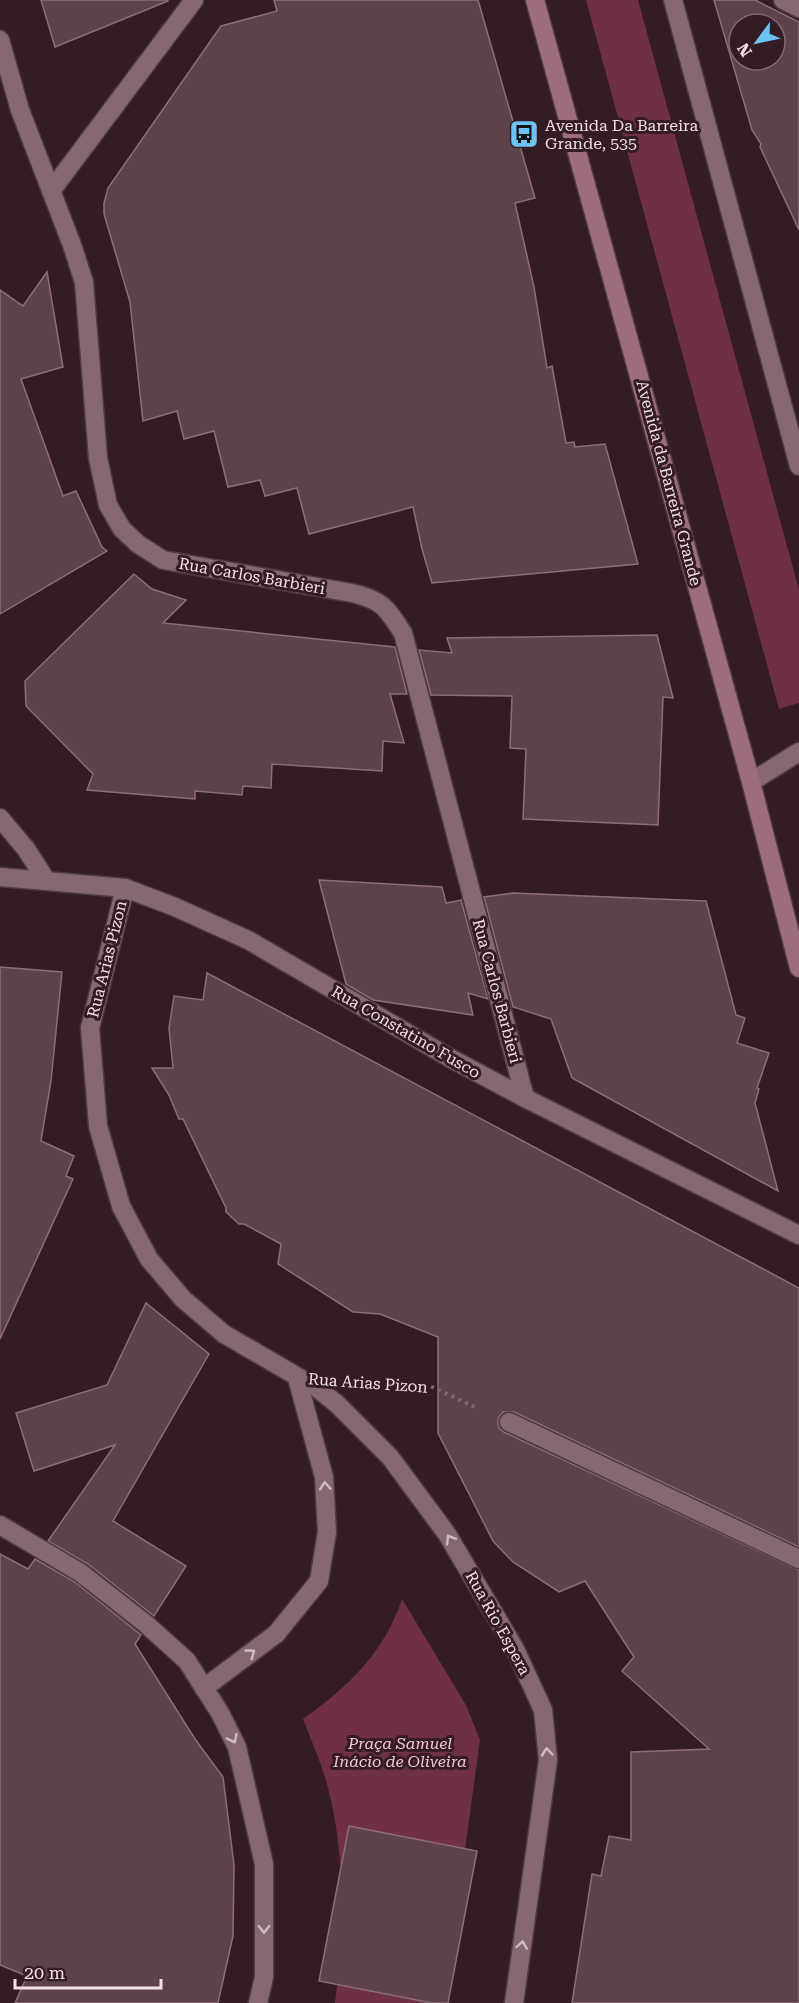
<svg xmlns="http://www.w3.org/2000/svg" width="799" height="2003" font-family="'Roboto Serif',serif">
  <style>
    .green { fill: #6f2f47 }
    .building { fill: #5d424b; stroke: #8d6e78; stroke-width: 1.5; fill-rule: evenodd }
    .lines { fill: none; stroke-linecap: round; stroke-linejoin: round }
    .minor-casing { stroke: #4f3a41; stroke-width: 21 }
    .secondary-casing { stroke: #4f3a41; stroke-width: 21 }
    .path { stroke: #7c666d; stroke-width: 4; stroke-dasharray: 3 4.5; stroke-linecap: butt }
    .minor { stroke: #866871; stroke-width: 18 }
    .secondary { stroke: #9e6d7d; stroke-width: 18 }
    .oneway { stroke: #d2bcc2 }
    .labels { text-anchor: middle; dominant-baseline: central; stroke-width: 6; stroke-linejoin: round; paint-order: stroke }
    .poi-label { font-size: 16px; fill: #f2e0e5; stroke: #341c24; text-anchor: start }
    .street-label { font-size: 16px; fill: #f2e0e5; stroke: #341c24 }
    .park-label { font-size: 16px; font-style: italic; fill: #f5c5d3; stroke: #341c24 }
  </style>
  <rect width="100%" height="100%" fill="#341c24"/>
  <g class="green">
    <path d="M 586,0 L 638,0 L 799,590 L 799,703 L 779,709 Z"/>
    <path d="M 402,1599 L 466,1705 L 480,1740 L 444,2003 L 335,2003 C 344,1933 346,1857 328,1788 C 322,1765 312,1742 303,1719 C 348,1687 384,1653 402,1599 Z"/>
  </g>
  <g class="building">
    <path d="M 41,0 L 167,0 L 168,1 L 55,47 Z"/>
    <path d="M 274,0 L 478,0 L 535,198 L 515,203 L 534,287 L 547,368 L 552,366 L 566,443 L 574,442 L 575,447 L 605,444 L 638,564 L 432,583 L 422,549 L 413,507 L 309,534 L 297,488 L 265,496 L 260,480 L 228,487 L 214,431 L 184,439 L 177,411 L 143,421 L 130,302 L 104,214 L 104,203 L 108,188 L 221,26 L 277,11 Z"/>
    <path d="M 714,0 L 755,0 L 799,22 L 799,230 L 760,147 L 761,144 L 752,130 ZM 739,24 L 775,24 L 775,60 L 739,60 Z"/>
    <path d="M 47,272 L 63,367 L 21,379 L 63,496 L 76,491 L 102,547 L 107,551 L 0,614 L 0,290 L 23,306 Z"/>
    <path d="M 134,574 L 152,589 L 186,600 L 163,623 L 395,647 L 407,694 L 390,694 L 404,743 L 383,741 L 382,771 L 272,764 L 271,788 L 243,786 L 242,795 L 195,791 L 195,799 L 87,790 L 93,774 L 26,706 L 25,681 Z"/>
    <path d="M 657,635 L 673,698 L 663,697 L 658,825 L 523,819 L 526,749 L 510,748 L 512,696 L 431,695 L 419,650 L 452,653 L 447,638 Z"/>
    <path d="M 319,880 L 442,887 L 446,903 L 461,900 L 488,999 L 468,993 L 473,1015 L 373,1000 L 346,984 Z"/>
    <path d="M 513,893 L 706,901 L 736,1015 L 745,1018 L 737,1043 L 769,1053 L 757,1088 L 759,1089 L 755,1103 L 778,1191 L 572,1078 L 551,1019 L 513,1007 L 484,897 Z"/>
    <path d="M 0,967 L 62,972 L 51,1081 L 41,1141 L 74,1156 L 66,1176 L 73,1179 L 0,1339 Z"/>
    <path d="M 207,973 L 799,1288 L 799,1547 L 514,1412 L 503,1412 L 499,1417 L 498,1422 L 499,1428 L 504,1432 L 799,1570 L 799,2003 L 572,2003 L 592,1874 L 601,1876 L 609,1836 L 631,1840 L 631,1752 L 709,1749 L 622,1671 L 634,1657 L 585,1581 L 559,1592 L 513,1562 L 493,1541 L 438,1433 L 438,1337 L 380,1314 L 353,1312 L 278,1264 L 281,1244 L 244,1224 L 239,1224 L 226,1212 L 226,1208 L 183,1119 L 179,1119 L 169,1095 L 152,1068 L 173,1068 L 169,1028 L 174,996 L 203,1000 Z"/>
    <path d="M 146,1303 L 209,1354 L 113,1521 L 186,1566 L 154,1616 L 88,1564 L 48,1541 L 115,1445 L 34,1471 L 16,1413 L 107,1385 Z"/>
    <path d="M 0,1554 L 28,1569 L 35,1559 L 75,1582 L 141,1635 L 135,1644 L 195,1739 L 223,1777 L 234,1865 L 233,1936 L 218,2003 L 15,2003 L 27,1976 L 0,1965 Z"/>
    <path d="M 349,1826 L 477,1851 L 448,2003 L 432,2003 L 319,1981 Z"/>
  </g>
  <g class="lines">
    <g class="minor-casing">
      <g id="minor">
        <path d="M 673,0 L 799,466"/>
        <path d="M 783,0 L 799,8"/>
        <path d="M 0,40 L 20,110 L 72,245 L 84,282 L 98,458 L 108,505 L 122,529 L 138,544 L 163,560 L 352,593 C 382,600 386,607 403,633 L 525,1098"/>
        <path d="M 51,191 L 194,0"/>
        <path d="M 751,782 L 799,752"/>
        <path d="M 0,818 L 26,849 L 46,880"/>
        <path d="M 0,877 L 125,888 L 175,907 L 248,940 L 450,1058 L 525,1098 L 799,1235"/>
        <path d="M 125,888 L 90,1028 L 98,1126 L 121,1206 L 149,1259 L 183,1299 L 224,1334 L 317,1388 L 337,1404 L 390,1457 L 447,1534 L 515,1649 L 543,1710 L 548,1760 L 514,2003"/>
        <path d="M 509,1422 L 799,1559"/>
        <path d="M 0,1525 L 81,1573 L 146,1624 L 187,1661 L 220,1713 L 237,1747 L 264,1864 L 264,1977 L 258,2003"/>
        <path d="M 204,1688 L 276,1634 L 319,1581 L 327,1532 L 324,1477 L 297,1378"/>
      </g>
    </g>
    <g class="secondary-casing">
      <path id="secondary" d="M 535,0 L 751,782 L 799,968"/>
    </g>
    <path class="path" d="M 364,1382 L 428,1385 L 477,1408"/>
    <use href="#minor" class="minor"/>
    <use href="#secondary" class="secondary"/>
  </g>
  <defs><path id="oneway-chevron" d="M-2-3.5L2.5 0L-2 3.5" fill="none" stroke-width="1.6" stroke-linecap="round" stroke-linejoin="round" transform="scale(1.5)"/></defs>
  <g class="oneway">
    <use href="#oneway-chevron" transform="translate(325 1486) rotate(-94)"/>
    <use href="#oneway-chevron" transform="translate(450 1539) rotate(-122)"/>
    <use href="#oneway-chevron" transform="translate(251 1653) rotate(-36)"/>
    <use href="#oneway-chevron" transform="translate(233 1739) rotate(65)"/>
    <use href="#oneway-chevron" transform="translate(547 1752) rotate(-95)"/>
    <use href="#oneway-chevron" transform="translate(264 1929) rotate(90)"/>
    <use href="#oneway-chevron" transform="translate(522 1945) rotate(-82)"/>
  </g>
  <defs>
    <g id="bus-square" transform="scale(1.5)"><rect x="-9" y="-9" width="18" height="18" rx="4" fill="#6cc2f3" stroke="#341c24"/><path d="M-5-6H5V4H4V6H2V4H-2V6H-4V4H-5ZM-3.5-4V0h7V-4ZM-3.5 1.2v1.5H-2V1.2ZM2 1.2v1.5H3.5V1.2Z" fill="#111"/></g>
  </defs>
  <g fill-rule="evenodd">
    <use href="#bus-square" x="524" y="134"/>
  </g>
  <g class="labels">
    <g class="poi-label">
      <text x="545" y="125">Avenida Da Barreira<tspan x="545" dy="18">Grande, 535</tspan></text>
    </g>
    <g class="street-label">
      <text transform="translate(669 483) rotate(75)">Avenida da Barreira Grande</text>
      <text transform="translate(252 576) rotate(10)">Rua Carlos Barbieri</text>
      <text transform="translate(107 959) rotate(-76)">Rua Arias Pizon</text>
      <text transform="translate(497 991) rotate(75)">Rua Carlos Barbieri</text>
      <text transform="translate(406 1032) rotate(30)">Rua Constatino Fusco</text>
      <text transform="translate(368 1383) rotate(4)">Rua Arias Pizon</text>
      <text transform="translate(498 1623) rotate(61)">Rua Rio Espera</text>
    </g>
    <g class="park-label">
      <text x="400" y="1743">Praça Samuel<tspan x="400" dy="18">Inácio de Oliveira</tspan></text>
    </g>
  </g>
  <g transform="translate(757 42) rotate(237)"><circle r="28" fill="#341c24" stroke="#806a71" stroke-width="1.5"/>
  <path d="M0-4.5L10 22L0 15L-10 22Z" fill="#6cc2f3"/>
  <text y="-9" font-size="16" font-weight="bold" text-anchor="middle" fill="#f2e0e5">N</text>
  </g>
  <path d="M15 1979v9h146v-9" fill="none" stroke="#f2e0e5" stroke-width="3"/>
  <text x="24" y="1979" font-size="18" fill="#f2e0e5" stroke="#341c24" stroke-width="4.5" paint-order="stroke">20 m</text>
</svg>
